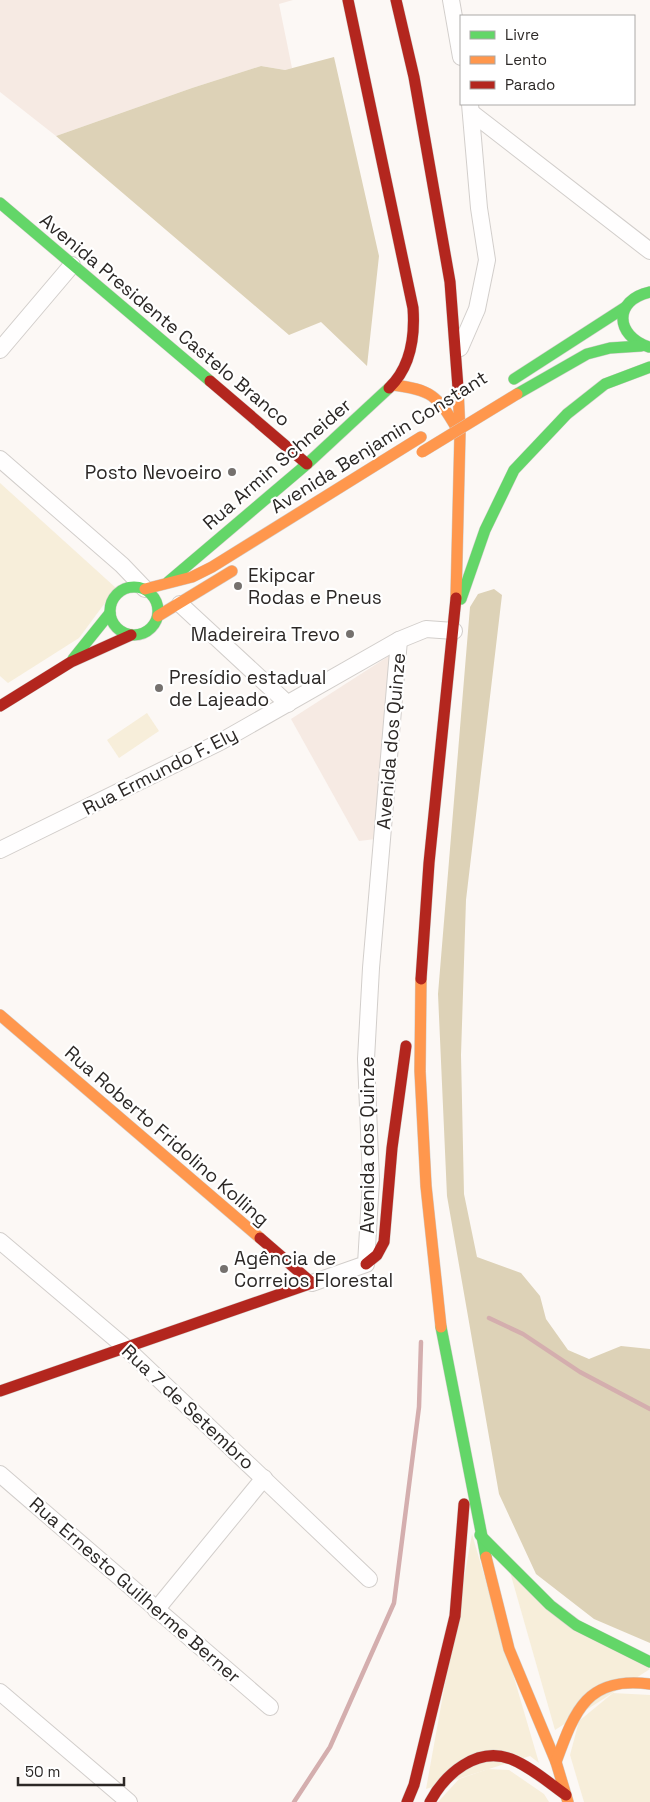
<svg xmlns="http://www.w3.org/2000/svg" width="650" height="1802" font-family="'Space Grotesk',sans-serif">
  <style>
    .built { fill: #f6eae3 }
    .green { fill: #f7eeda }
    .forest { fill: #ddd2b7 }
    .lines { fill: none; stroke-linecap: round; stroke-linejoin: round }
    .stream { stroke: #d4aeae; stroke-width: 4.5 }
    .street-casing { stroke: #d2cecb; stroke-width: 18 }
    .fast-casing { stroke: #d2cecb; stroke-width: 12 }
    .slow-casing { stroke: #d2cecb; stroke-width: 12 }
    .jam-casing { stroke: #d2cecb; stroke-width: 12 }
    .street { stroke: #fffefe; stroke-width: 16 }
    .fast { stroke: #63d668; stroke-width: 11 }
    .slow { stroke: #ff974d; stroke-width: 11 }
    .jam { stroke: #b3261e; stroke-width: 11 }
    .slow-bridge-casing { stroke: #d2cecb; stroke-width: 12; stroke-linecap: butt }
    .slow-bridge { stroke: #ff974d; stroke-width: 11 }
    .poi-dot { fill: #75716e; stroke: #fff; stroke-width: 2 }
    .labels { text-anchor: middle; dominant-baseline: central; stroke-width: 4.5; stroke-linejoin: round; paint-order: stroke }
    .street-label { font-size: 19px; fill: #2c2826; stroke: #fff }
    .poi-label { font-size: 19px; fill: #2c2826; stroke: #fff; text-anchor: start }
  </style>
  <rect width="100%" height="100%" fill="#fcf8f5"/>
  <g class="built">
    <path d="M 0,0 L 293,0 L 279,4 L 292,68 L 285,70 L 261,66 L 192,88 L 56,136 L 0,92 Z"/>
    <path d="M 392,654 L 376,839 L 359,841 L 291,719 Z"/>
  </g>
  <g class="green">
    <path d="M 0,483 L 116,588 L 79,638 L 8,683 L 0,676 Z"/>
    <path d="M 147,713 L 159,731 L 119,758 L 107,740 Z"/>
    <path d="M 472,1534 L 539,1763 L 530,1756 L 426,1789 Z"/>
    <path d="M 510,1572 L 650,1669 L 555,1730 Z"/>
    <path d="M 613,1693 L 650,1695 L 650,1802 L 584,1802 L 570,1755 L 579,1721 Z"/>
    <path d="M 488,1769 L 509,1770 L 544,1794 L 549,1802 L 438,1802 L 459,1779 Z"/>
  </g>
  <g class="forest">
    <path d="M 334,57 L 379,256 L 367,366 L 321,322 L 289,335 L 56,136 L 192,88 L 261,66 L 285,70 Z"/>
    <path d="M 494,589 L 502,595 L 466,900 L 461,1055 L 464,1194 L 477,1257 L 521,1273 L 540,1296 L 546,1319 L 568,1350 L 589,1359 L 621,1346 L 650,1349 L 650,1643 L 594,1619 L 536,1574 L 499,1494 L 447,1196 L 438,994 L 470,607 L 478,594 Z"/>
  </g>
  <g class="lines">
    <g class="stream">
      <path d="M 489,1318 L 523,1334 L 580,1372 L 650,1409"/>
      <path d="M 294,1802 L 330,1747 L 394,1603 L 419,1407 L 421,1342"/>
    </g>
    <g class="street-casing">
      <g id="street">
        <path d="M 451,0 L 461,57"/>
        <path d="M 472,113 L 650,251"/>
        <path d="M 460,348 L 477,309 L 487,260 L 479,208 L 470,104"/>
        <path d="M 0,350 L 72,265"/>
        <path d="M 0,459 L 122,565 L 145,589"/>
        <path d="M 180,604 L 288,704"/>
        <path d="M 0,850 L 220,742 L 399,640 L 426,629 L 454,631"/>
        <path d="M 0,1241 L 125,1347 L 369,1579"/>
        <path d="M 312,1283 L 366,1264 L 371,1180 L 366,1059 L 371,968 L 399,640"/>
        <path d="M 0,1474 L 270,1707"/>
        <path d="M 156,1610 L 264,1478"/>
        <path d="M 0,1692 L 129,1802"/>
      </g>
    </g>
    <g class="fast-casing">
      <g id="fast">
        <path d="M 0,203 L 210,381"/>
        <path d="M 649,347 C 615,336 613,300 650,292"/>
        <path d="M 514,379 L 624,308"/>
        <path d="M 517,394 L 587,354 L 610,348 L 641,346"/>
        <path d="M 168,582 L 307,464 L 389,388"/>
        <circle cx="134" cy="611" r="24"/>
        <path d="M 461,599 L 485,530 L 514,470 L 567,414 L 605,384 L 650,367"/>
        <path d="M 73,659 L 110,613"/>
        <path d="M 441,1327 L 486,1557"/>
        <path d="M 480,1535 L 550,1605 L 576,1625 L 650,1662"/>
      </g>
    </g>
    <g class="slow-casing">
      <g id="slow">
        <path d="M 392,385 C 431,389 438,396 457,429"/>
        <path d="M 145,589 L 192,577 L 212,567 L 421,437"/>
        <path d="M 456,598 L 460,433 L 458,388"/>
        <path d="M 158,616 L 232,571"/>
        <path d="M 421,979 L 420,1071 L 426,1186 L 441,1327"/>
        <path d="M 0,1015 L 260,1238"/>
        <path d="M 486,1557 L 509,1649 L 556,1762 L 568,1802"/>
        <path d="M 556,1762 C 575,1710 587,1676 650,1684"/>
      </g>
    </g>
    <g class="jam-casing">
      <g id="jam">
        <path d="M 348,0 L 413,308 C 415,336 411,367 389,388"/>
        <path d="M 396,0 L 414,77 L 450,282 L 458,388"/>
        <path d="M 210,381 L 307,464"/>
        <path d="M 0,706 L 71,662 L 131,635"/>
        <path d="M 421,979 L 429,863 L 456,598"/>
        <path d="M 260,1238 L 312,1283"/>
        <path d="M 366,1264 L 377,1255 L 384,1242 L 392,1148 L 406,1046"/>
        <path d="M 0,1391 L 312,1283"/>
        <path d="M 407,1802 L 414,1785 L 455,1616 L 464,1504"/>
        <path d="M 430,1802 C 445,1774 477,1746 511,1759 C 531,1767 549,1783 566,1795"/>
      </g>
    </g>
    <use href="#street" class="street"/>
    <use href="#fast" class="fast"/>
    <use href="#slow" class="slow"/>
    <use href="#jam" class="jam"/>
    <g class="slow-bridge-casing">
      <path id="slow-bridge" d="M 422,452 L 517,394"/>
    </g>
    <use href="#slow-bridge" class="slow-bridge"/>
  </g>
  <g class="poi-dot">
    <circle cx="232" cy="472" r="5"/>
    <circle cx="238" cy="586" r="5"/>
    <circle cx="350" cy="634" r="5"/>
    <circle cx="159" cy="688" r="5"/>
    <circle cx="224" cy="1269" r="5"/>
  </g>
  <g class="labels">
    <g class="street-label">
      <text transform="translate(165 320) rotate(40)">Avenida Presidente Castelo Branco</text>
      <text transform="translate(379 442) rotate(-32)">Avenida Benjamin Constant</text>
      <text transform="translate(277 464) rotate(-41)">Rua Armin Schneider</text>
      <text transform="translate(391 741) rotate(-85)">Avenida dos Quinze</text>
      <text transform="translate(160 771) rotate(-27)">Rua Ermundo F. Ely</text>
      <text transform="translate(167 1136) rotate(41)">Rua Roberto Fridolino Kolling</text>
      <text transform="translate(367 1145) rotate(-90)">Avenida dos Quinze</text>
      <text transform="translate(188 1407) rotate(43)">Rua 7 de Setembro</text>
      <text transform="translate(135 1590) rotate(41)">Rua Ernesto Guilherme Berner</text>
    </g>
    <g class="poi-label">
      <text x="222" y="472" text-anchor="end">Posto Nevoeiro</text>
      <text x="248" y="575">Ekipcar<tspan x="248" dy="22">Rodas e Pneus</tspan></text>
      <text x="340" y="634" text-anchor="end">Madeireira Trevo</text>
      <text x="169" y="677">Presídio estadual<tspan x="169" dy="22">de Lajeado</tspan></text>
      <text x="234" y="1258">Agência de<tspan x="234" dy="22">Correios Florestal</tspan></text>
    </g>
  </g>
  <rect x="460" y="15" width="175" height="90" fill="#ffffff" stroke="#aba9a8"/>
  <rect x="470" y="31" width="25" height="8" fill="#63d668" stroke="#aba9a8"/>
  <text x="505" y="40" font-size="15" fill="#2c2826">Livre</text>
  <rect x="470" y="56" width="25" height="8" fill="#ff974d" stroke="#aba9a8"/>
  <text x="505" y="65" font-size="15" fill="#2c2826">Lento</text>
  <rect x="470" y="81" width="25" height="8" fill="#b3261e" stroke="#aba9a8"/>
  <text x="505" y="90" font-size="15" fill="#2c2826">Parado</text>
  <path d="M18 1777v8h106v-8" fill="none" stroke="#2c2826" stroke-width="2.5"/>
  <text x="25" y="1777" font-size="15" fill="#2c2826" stroke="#ffffff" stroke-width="4" paint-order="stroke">50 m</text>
</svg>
